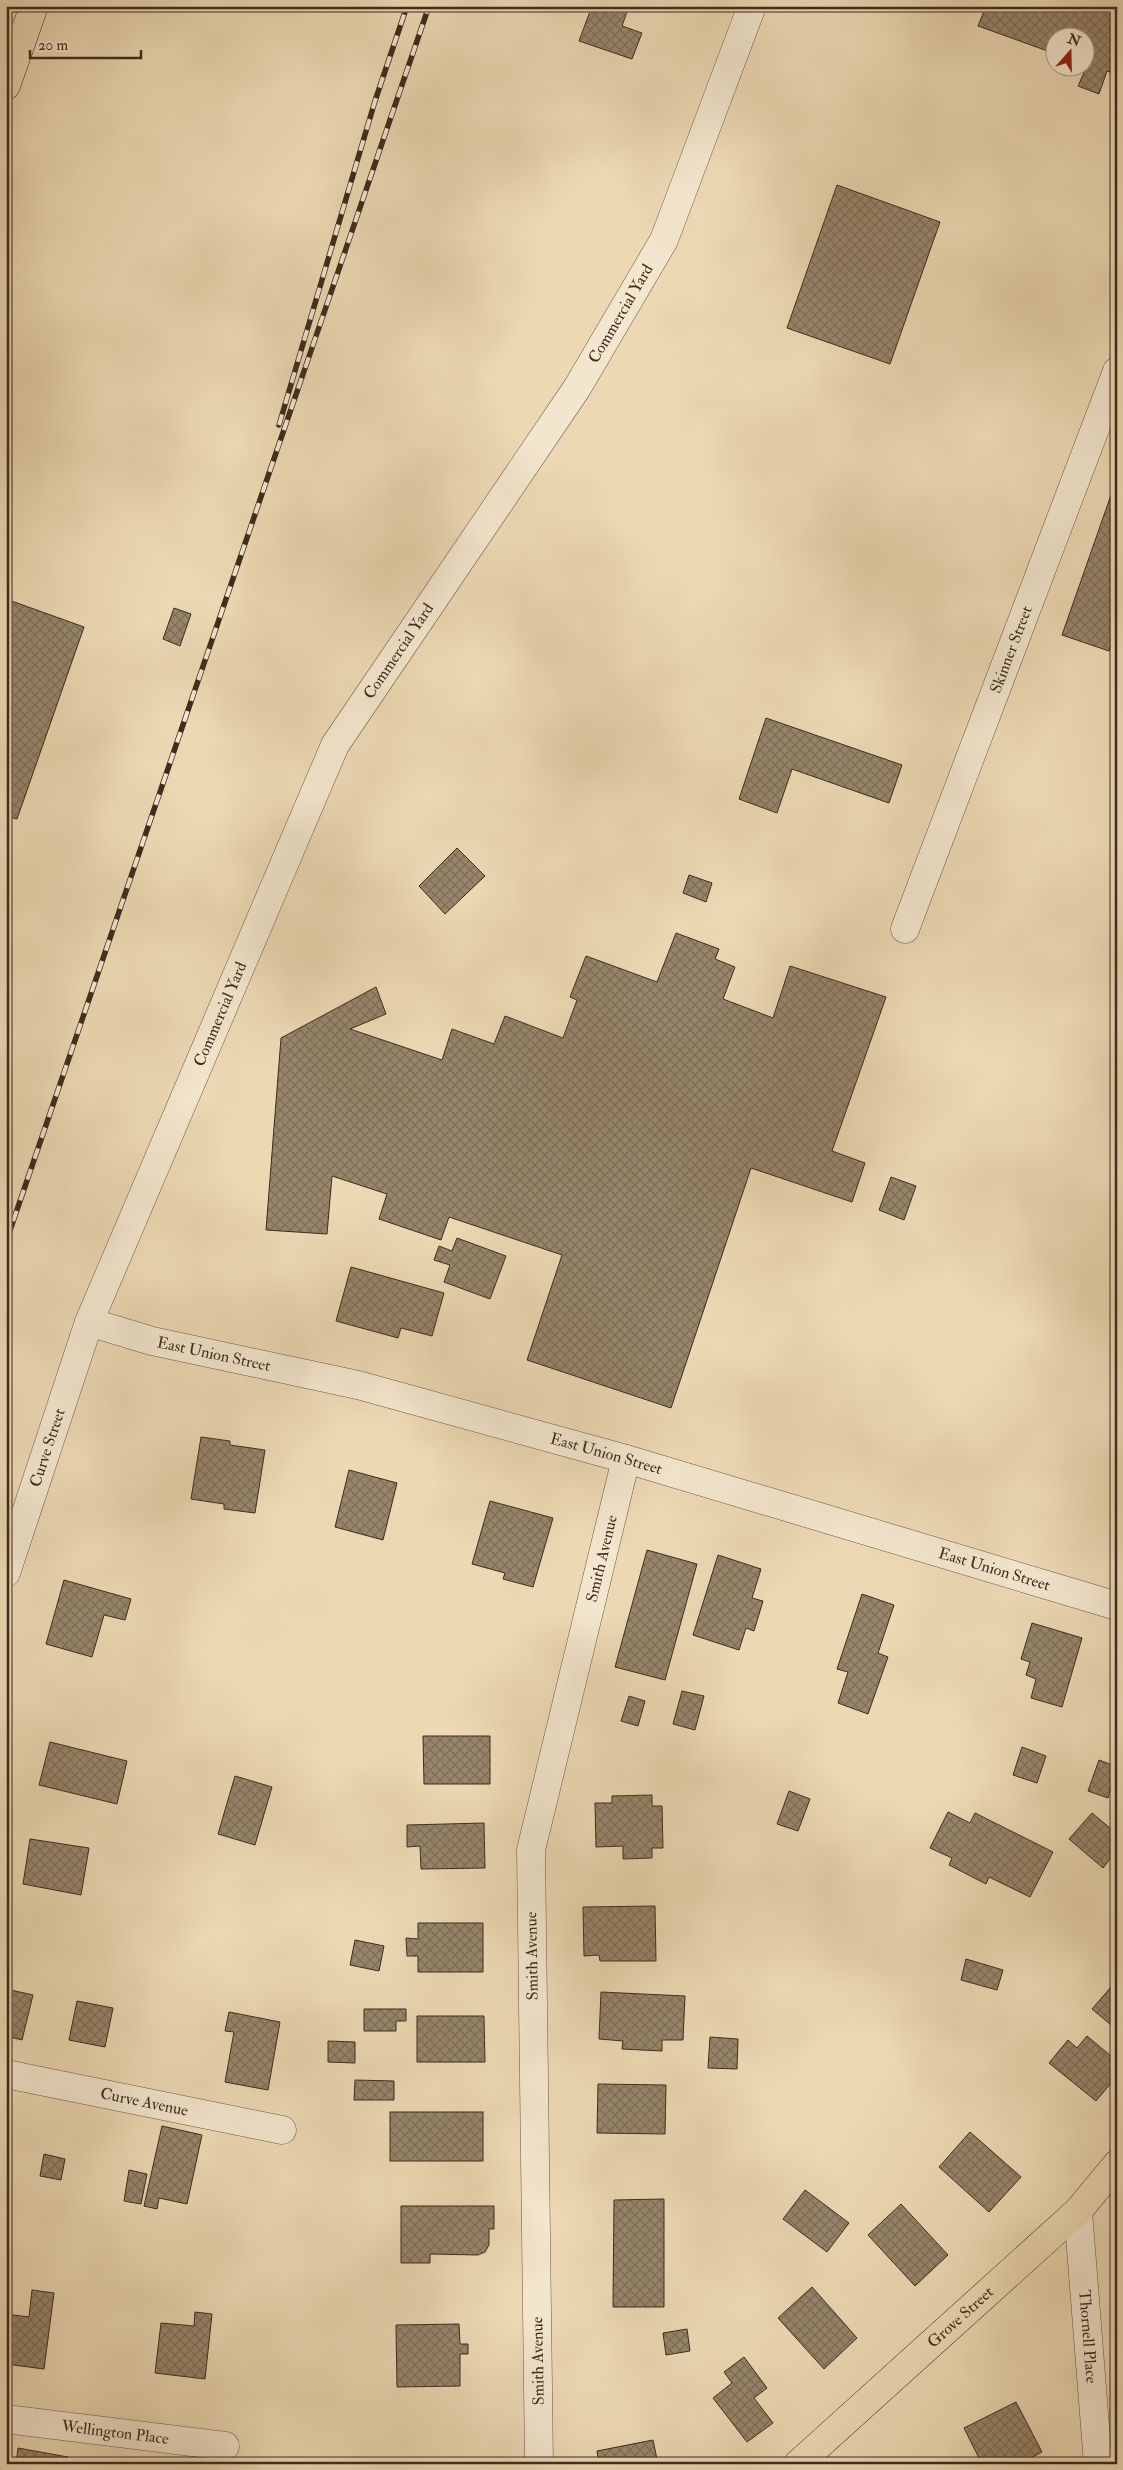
<svg xmlns="http://www.w3.org/2000/svg" width="1123" height="2470" font-family="'IM FELL Double Pica',serif">
  <style>
    .building { fill: url(#building-cross-hatch); stroke: #3d2c1d }
    .lines { fill: none; stroke-linecap: round; stroke-linejoin: round }
    .minor-casing { stroke: #695743; stroke-width: 29 }
    .major-casing { stroke: #3d2c1d; stroke-width: 29 }
    .minor { stroke: #f3e6ce; stroke-width: 28 }
    .major { stroke: #ecd9b4; stroke-width: 28 }
    .rail-casing { stroke: #3d2c1d; stroke-width: 5.5 }
    .rail { stroke: #f3e6ce; stroke-width: 4; stroke-dasharray: 11; stroke-linecap: butt }
    .labels { text-anchor: middle; dominant-baseline: central; stroke-width: 4.5; stroke-linejoin: round; paint-order: stroke }
    .street-label { font-size: 16px; fill: #3d2c1d; stroke: #f3e6ce }
  </style>
  <defs>
    <pattern id="building-cross-hatch" width="8" height="8" patternUnits="userSpaceOnUse" patternTransform="scale(1.25)"><rect width="8" height="8" fill="#98866c"/><path d="M0 0l8 8M0 8l8-8" fill="none" stroke="#7d6e58"/></pattern>
  </defs>
  <rect width="100%" height="100%" fill="#ecd9b4"/>
  <filter id="stains"><feTurbulence type="fractalNoise" baseFrequency=".004" numOctaves="4"/><feColorMatrix values="0 0 0 0 .2 0 0 0 0 .09 0 0 0 0 .02 0 0 0 .5 -.17"/></filter>
  <radialGradient id="worn" r=".72"><stop offset=".6" stop-color="#630" stop-opacity="0"/><stop offset="1" stop-color="#630" stop-opacity=".3"/></radialGradient>
  <g class="building">
    <path d="M 592,6 L 629,6 L 622,26 L 642,33 L 632,59 L 579,41 Z"/>
    <path d="M 986,6 L 1117,6 L 1117,74 L 1107,71 L 1099,94 L 1078,86 L 1086,68 L 1086,38 L 1056,38 L 1056,54 L 978,26 Z"/>
    <path d="M 837,185 L 940,222 L 890,364 L 787,328 Z"/>
    <path d="M 1117,478 L 1117,630 L 1109,651 L 1062,635 Z"/>
    <path d="M 6,599 L 84,627 L 17,819 L 6,816 Z"/>
    <path d="M 174,608 L 191,614 L 180,646 L 163,639 Z"/>
    <path d="M 766,718 L 902,765 L 889,803 L 792,769 L 777,813 L 739,799 Z"/>
    <path d="M 457,848 L 485,876 L 445,914 L 419,886 Z"/>
    <path d="M 689,875 L 712,883 L 706,902 L 683,893 Z"/>
    <path d="M 676,933 L 719,949 L 715,959 L 735,967 L 723,999 L 773,1018 L 790,966 L 886,997 L 832,1151 L 865,1163 L 852,1202 L 751,1168 L 671,1408 L 527,1360 L 562,1255 L 449,1217 L 441,1240 L 379,1219 L 387,1194 L 332,1176 L 327,1234 L 266,1230 L 281,1038 L 376,987 L 386,1014 L 350,1029 L 442,1060 L 452,1029 L 494,1044 L 505,1016 L 563,1038 L 577,1000 L 570,997 L 586,956 L 657,982 Z"/>
    <path d="M 891,1177 L 916,1186 L 904,1220 L 879,1210 Z"/>
    <path d="M 457,1238 L 506,1256 L 490,1299 L 444,1282 L 450,1265 L 434,1260 L 439,1246 L 452,1251 Z"/>
    <path d="M 351,1267 L 444,1293 L 432,1336 L 401,1328 L 398,1338 L 336,1321 Z"/>
    <path d="M 201,1437 L 230,1441 L 230,1445 L 265,1450 L 255,1513 L 224,1509 L 224,1504 L 191,1499 Z"/>
    <path d="M 349,1470 L 397,1483 L 383,1540 L 335,1527 Z"/>
    <path d="M 490,1501 L 553,1518 L 533,1587 L 503,1579 L 505,1573 L 472,1564 Z"/>
    <path d="M 647,1550 L 697,1564 L 665,1680 L 615,1667 Z"/>
    <path d="M 718,1555 L 761,1569 L 752,1598 L 763,1601 L 754,1631 L 746,1628 L 739,1650 L 693,1635 Z"/>
    <path d="M 64,1580 L 131,1599 L 125,1620 L 104,1615 L 92,1657 L 46,1644 Z"/>
    <path d="M 862,1594 L 894,1605 L 878,1653 L 888,1657 L 868,1714 L 838,1703 L 848,1672 L 837,1669 Z"/>
    <path d="M 1032,1623 L 1082,1638 L 1062,1707 L 1031,1698 L 1036,1679 L 1026,1675 L 1030,1662 L 1021,1659 Z"/>
    <path d="M 682,1691 L 704,1696 L 695,1730 L 673,1724 Z"/>
    <path d="M 629,1696 L 645,1701 L 638,1726 L 621,1721 Z"/>
    <path d="M 423,1736 L 490,1736 L 490,1784 L 424,1784 Z"/>
    <path d="M 50,1742 L 127,1761 L 117,1804 L 39,1785 Z"/>
    <path d="M 1022,1747 L 1046,1756 L 1037,1783 L 1013,1775 Z"/>
    <path d="M 1099,1760 L 1117,1767 L 1108,1798 L 1088,1791 Z"/>
    <path d="M 235,1776 L 272,1787 L 255,1845 L 218,1834 Z"/>
    <path d="M 789,1791 L 810,1799 L 798,1831 L 777,1824 Z"/>
    <path d="M 652,1795 L 652,1806 L 662,1806 L 663,1848 L 652,1848 L 652,1858 L 623,1859 L 623,1846 L 596,1847 L 595,1803 L 612,1803 L 612,1796 Z"/>
    <path d="M 948,1812 L 970,1823 L 975,1813 L 1053,1852 L 1030,1897 L 989,1877 L 986,1884 L 949,1865 L 952,1858 L 930,1848 Z"/>
    <path d="M 1092,1813 L 1117,1834 L 1117,1850 L 1103,1868 L 1069,1839 Z"/>
    <path d="M 484,1823 L 485,1868 L 421,1869 L 420,1846 L 407,1847 L 407,1825 Z"/>
    <path d="M 30,1839 L 89,1848 L 81,1895 L 23,1884 Z"/>
    <path d="M 655,1906 L 656,1961 L 600,1961 L 599,1955 L 584,1956 L 583,1907 Z"/>
    <path d="M 418,1923 L 483,1923 L 483,1972 L 418,1972 L 418,1956 L 407,1956 L 406,1938 L 418,1939 Z"/>
    <path d="M 355,1940 L 384,1946 L 379,1971 L 350,1965 Z"/>
    <path d="M 966,1959 L 1003,1970 L 997,1990 L 961,1980 Z"/>
    <path d="M 1117,1980 L 1117,2030 L 1092,2009 Z"/>
    <path d="M 6,1989 L 33,1995 L 22,2040 L 6,2036 Z"/>
    <path d="M 601,1992 L 685,1996 L 683,2040 L 662,2040 L 662,2051 L 622,2049 L 623,2041 L 599,2039 Z"/>
    <path d="M 77,2001 L 113,2008 L 105,2047 L 69,2040 Z"/>
    <path d="M 364,2009 L 406,2009 L 406,2021 L 396,2021 L 396,2031 L 364,2031 Z"/>
    <path d="M 229,2012 L 280,2022 L 268,2090 L 225,2082 L 234,2032 L 225,2031 Z"/>
    <path d="M 417,2016 L 484,2016 L 485,2062 L 417,2062 Z"/>
    <path d="M 1087,2036 L 1117,2061 L 1117,2076 L 1096,2101 L 1049,2063 L 1068,2040 L 1077,2048 Z"/>
    <path d="M 710,2037 L 738,2039 L 737,2069 L 708,2068 Z"/>
    <path d="M 328,2041 L 355,2042 L 355,2063 L 328,2062 Z"/>
    <path d="M 355,2080 L 394,2081 L 394,2100 L 354,2100 Z"/>
    <path d="M 598,2084 L 666,2085 L 665,2134 L 597,2133 Z"/>
    <rect x="390" y="2112" width="93" height="49"/>
    <path d="M 162,2126 L 202,2135 L 187,2204 L 159,2198 L 157,2209 L 144,2206 Z"/>
    <path d="M 970,2132 L 1021,2177 L 989,2212 L 939,2167 Z"/>
    <path d="M 44,2154 L 65,2159 L 61,2180 L 40,2176 Z"/>
    <path d="M 129,2170 L 147,2174 L 141,2204 L 124,2201 Z"/>
    <path d="M 805,2190 L 849,2223 L 827,2252 L 783,2219 Z"/>
    <path d="M 664,2199 L 664,2307 L 613,2307 L 614,2200 Z"/>
    <path d="M 901,2204 L 948,2255 L 915,2286 L 868,2235 Z"/>
    <path d="M 401,2206 L 494,2206 L 494,2229 L 489,2229 L 489,2245 L 485,2252 L 478,2255 L 430,2254 L 430,2263 L 401,2263 Z"/>
    <path d="M 812,2287 L 857,2338 L 824,2369 L 778,2318 Z"/>
    <path d="M 32,2290 L 54,2293 L 44,2369 L 6,2364 L 6,2314 L 29,2317 Z"/>
    <path d="M 195,2312 L 212,2314 L 205,2379 L 155,2373 L 161,2323 L 194,2326 Z"/>
    <path d="M 459,2324 L 460,2344 L 468,2344 L 468,2354 L 460,2354 L 460,2386 L 397,2387 L 396,2325 Z"/>
    <path d="M 687,2329 L 690,2351 L 666,2355 L 663,2333 Z"/>
    <path d="M 744,2357 L 767,2388 L 754,2398 L 773,2423 L 747,2442 L 713,2398 L 732,2383 L 724,2372 Z"/>
    <path d="M 1016,2402 L 1042,2452 L 1019,2464 L 982,2464 L 964,2428 Z"/>
    <path d="M 653,2440 L 658,2464 L 599,2464 L 597,2451 Z"/>
    <path d="M 18,2448 L 68,2457 L 67,2464 L 16,2464 Z"/>
  </g>
  <g class="lines">
    <g class="minor-casing">
      <g id="minor">
        <path id="s1" d="M 905,929 L 1117,371"/>
        <path id="s2" d="M 89,1322 L 152,1341 L 358,1385 L 626,1459 L 1117,1606"/>
        <path id="s3" d="M 6,1573 L 89,1322 L 335,745 L 577,388 L 664,240 L 752,6"/>
        <path id="s4" d="M 6,2074 L 282,2130"/>
        <path id="s5" d="M 1078,2211 L 1098,2464"/>
        <path id="s6" d="M 6,2419 L 225,2446"/>
        <path id="s7" d="M 539,2464 L 531,1850 L 626,1459"/>
      </g>
    </g>
    <g class="major-casing">
      <g id="major">
        <path d="M 6,86 L 34,6"/>
        <path id="s8" d="M 798,2464 L 1078,2211 L 1117,2164"/>
      </g>
    </g>
    <use href="#minor" class="minor"/>
    <use href="#major" class="major"/>
    <g class="rail-casing">
      <g id="rail">
        <path d="M 279,425 L 375,101 L 407,6"/>
        <path d="M 6,1242 L 429,6"/>
      </g>
    </g>
    <use href="#rail" class="rail"/>
  </g>
  <g class="labels">
    <g class="street-label">
      <text stroke="none"><textPath href="#s3" startOffset="1409">Commercial Yard</textPath></text>
      <text stroke="none"><textPath href="#s1" startOffset="299">Skinner Street</textPath></text>
      <text stroke="none"><textPath href="#s3" startOffset="1005">Commercial Yard</textPath></text>
      <text stroke="none"><textPath href="#s3" startOffset="599">Commercial Yard</textPath></text>
      <text stroke="none"><textPath href="#s2" startOffset="129">East Union Street</textPath></text>
      <text stroke="none"><textPath href="#s3" startOffset="132">Curve Street</textPath></text>
      <text stroke="none"><textPath href="#s2" startOffset="534">East Union Street</textPath></text>
      <text stroke="none"><textPath href="#s7" startOffset="914">Smith Avenue</textPath></text>
      <text stroke="none"><textPath href="#s2" startOffset="939">East Union Street</textPath></text>
      <text transform="translate(532 1956) rotate(-91)">Smith Avenue</text>
      <text stroke="none"><textPath href="#s4" startOffset="141">Curve Avenue</textPath></text>
      <text stroke="none"><textPath href="#s8" startOffset="219">Grove Street</textPath></text>
      <text stroke="none"><textPath href="#s5" startOffset="126">Thornell Place</textPath></text>
      <text transform="translate(538 2361) rotate(-91)">Smith Avenue</text>
      <text stroke="none"><textPath href="#s6" startOffset="110">Wellington Place</textPath></text>
    </g>
  </g>
  <rect width="1123" height="2470" fill="none" stroke="#ecd9b4" stroke-width="25"/>
  <rect x="8" y="8" width="1108" height="2455" fill="none" stroke="#3d2c1d" stroke-width="2.5"/>
  <rect x="12" y="12" width="1098" height="2445" fill="none" stroke="#3d2c1d"/>
  <g transform="translate(1070 52) rotate(20)"><circle r="24" fill="#f3e6ce" stroke="#aa9c87"/>
  <path d="M0-4L9 19L0 12L-9 19Z" fill="#8f2418"/>
  <text y="-8" font-size="14" font-weight="bold" text-anchor="middle" fill="#3d2c1d">N</text>
  </g>
  <path d="M30 50v8h111v-8" fill="none" stroke="#3d2c1d" stroke-width="2.5"/>
  <text x="38" y="50" font-size="15" fill="#3d2c1d" stroke="#f3e6ce" stroke-width="4" paint-order="stroke">20 m</text>
  <rect width="100%" height="100%" filter="url(#stains)"/>
  <rect width="100%" height="100%" fill="url(#worn)"/>
</svg>
